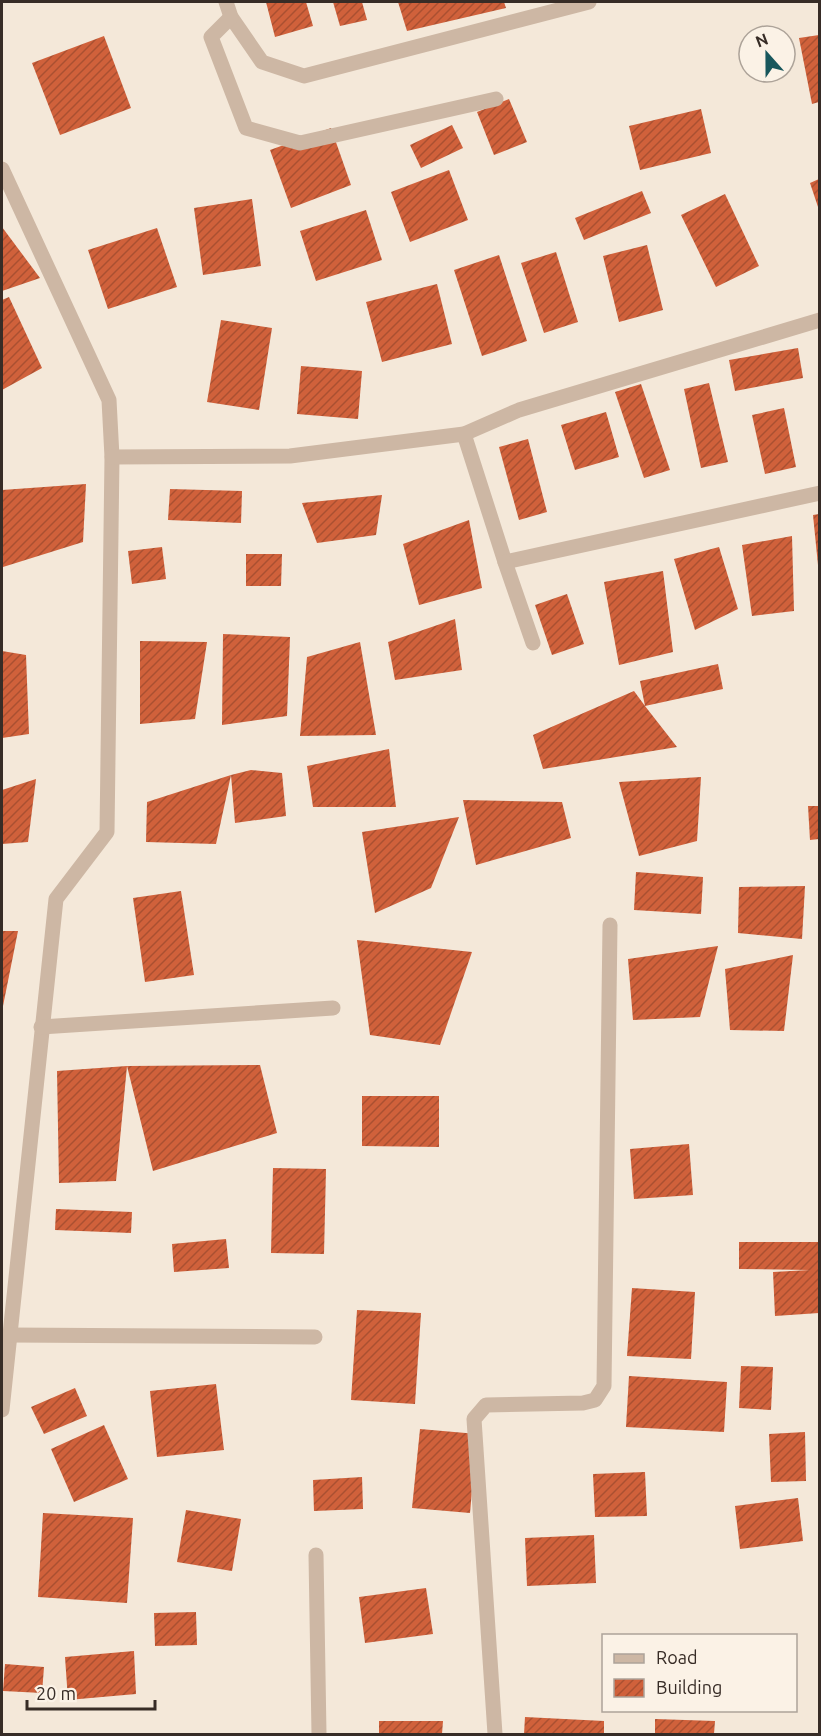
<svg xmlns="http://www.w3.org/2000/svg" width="821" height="1736" font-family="Ubuntu,sans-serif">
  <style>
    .building { fill: url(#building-hatch) }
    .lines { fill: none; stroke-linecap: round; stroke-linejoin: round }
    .minor { stroke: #cdb7a4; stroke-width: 15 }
  </style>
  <defs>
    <pattern id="building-hatch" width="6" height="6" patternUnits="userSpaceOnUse" patternTransform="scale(1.5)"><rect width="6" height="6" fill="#d0613b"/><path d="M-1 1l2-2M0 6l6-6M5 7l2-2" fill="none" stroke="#aa5031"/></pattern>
  </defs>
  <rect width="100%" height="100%" fill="#f4e8d9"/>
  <g class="building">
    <path d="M 266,2 L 306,2 L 313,26 L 275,37 Z"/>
    <path d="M 333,2 L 362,2 L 367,20 L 340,26 Z"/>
    <path d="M 398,2 L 504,2 L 506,8 L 407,31 Z"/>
    <path d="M 819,35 L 819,102 L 812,104 L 799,38 Z"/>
    <path d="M 104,36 L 131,108 L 60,135 L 32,63 Z"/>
    <path d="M 509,99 L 527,142 L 494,155 L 477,112 Z"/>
    <path d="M 701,109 L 711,153 L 640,170 L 629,126 Z"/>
    <path d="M 452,125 L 463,148 L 421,168 L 410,145 Z"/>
    <path d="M 331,128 L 351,185 L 291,208 L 270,150 Z"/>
    <path d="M 449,170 L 468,220 L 410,242 L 391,192 Z"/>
    <path d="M 819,179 L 819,210 L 810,183 Z"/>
    <path d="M 642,191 L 651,213 L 584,240 L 575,218 Z"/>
    <path d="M 725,194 L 759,266 L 716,287 L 681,215 Z"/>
    <path d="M 252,199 L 261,266 L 203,275 L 194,208 Z"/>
    <path d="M 366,210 L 382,260 L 316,281 L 300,231 Z"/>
    <path d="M 2,227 L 40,278 L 2,291 Z"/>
    <path d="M 157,228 L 177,287 L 108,309 L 88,250 Z"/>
    <path d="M 647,245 L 663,310 L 619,322 L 603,256 Z"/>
    <path d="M 556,252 L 578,322 L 544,333 L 521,263 Z"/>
    <path d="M 499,255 L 527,341 L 482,356 L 454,270 Z"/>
    <path d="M 437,284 L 452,344 L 382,362 L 366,302 Z"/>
    <path d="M 9,297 L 42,368 L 2,390 L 2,300 Z"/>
    <path d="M 221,320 L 272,328 L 259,410 L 207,402 Z"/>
    <path d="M 798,348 L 803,378 L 735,391 L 729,360 Z"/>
    <path d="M 301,366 L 362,371 L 358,419 L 297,414 Z"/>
    <path d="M 709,383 L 728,462 L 701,468 L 684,389 Z"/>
    <path d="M 641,384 L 670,470 L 644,478 L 615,392 Z"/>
    <path d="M 784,408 L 796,467 L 765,474 L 752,415 Z"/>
    <path d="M 606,412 L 619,457 L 575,470 L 561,425 Z"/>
    <path d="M 528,439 L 547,512 L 519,520 L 499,447 Z"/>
    <path d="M 86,484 L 83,542 L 3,567 L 2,490 Z"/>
    <path d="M 170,489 L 242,491 L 241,523 L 168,520 Z"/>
    <path d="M 382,495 L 376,535 L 317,543 L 302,503 Z"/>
    <path d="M 819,514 L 819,565 L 818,565 L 813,515 Z"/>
    <path d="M 469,520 L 482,588 L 419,605 L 403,544 Z"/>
    <path d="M 792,536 L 794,611 L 752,616 L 742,545 Z"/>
    <path d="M 162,547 L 166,579 L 132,584 L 128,551 Z"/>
    <path d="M 719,547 L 738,609 L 695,630 L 674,559 Z"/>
    <path d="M 246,554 L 282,554 L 281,586 L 246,586 Z"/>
    <path d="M 663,571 L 673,652 L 619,665 L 604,582 Z"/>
    <path d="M 567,594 L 584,644 L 552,655 L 535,605 Z"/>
    <path d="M 455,619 L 462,670 L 395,680 L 388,642 Z"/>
    <path d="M 223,634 L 290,637 L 287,716 L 222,725 Z"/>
    <path d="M 140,641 L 207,642 L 195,719 L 140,724 Z"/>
    <path d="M 360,642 L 376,735 L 300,736 L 307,657 Z"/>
    <path d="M 2,651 L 26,655 L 29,734 L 2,738 Z"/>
    <path d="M 718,664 L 723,689 L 645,706 L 677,747 L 543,769 L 533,735 L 634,691 L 645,706 L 640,681 Z"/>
    <path d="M 389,749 L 396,807 L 313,807 L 307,766 Z"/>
    <path d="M 251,770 L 282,773 L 286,816 L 235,823 L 231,775 Z"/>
    <path d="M 231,775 L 216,844 L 146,842 L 147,802 Z"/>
    <path d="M 701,777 L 697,841 L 639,856 L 619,782 Z"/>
    <path d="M 36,779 L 28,842 L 2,844 L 2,790 Z"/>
    <path d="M 463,800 L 562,802 L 571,838 L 476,865 Z"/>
    <path d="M 808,806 L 819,806 L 819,839 L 810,840 Z"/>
    <path d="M 459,817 L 431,888 L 375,913 L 362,832 Z"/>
    <path d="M 636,872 L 703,877 L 701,914 L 634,910 Z"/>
    <path d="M 805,886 L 802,939 L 738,933 L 739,887 Z"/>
    <path d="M 181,891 L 194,975 L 145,982 L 133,898 Z"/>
    <path d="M 2,931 L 18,931 L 2,1011 Z"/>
    <path d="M 357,940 L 472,952 L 440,1045 L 370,1035 Z"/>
    <path d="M 718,946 L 700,1017 L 633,1020 L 628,959 Z"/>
    <path d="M 793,955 L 784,1031 L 730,1030 L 725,969 Z"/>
    <path d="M 260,1065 L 277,1133 L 153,1171 L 127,1066 L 116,1181 L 59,1183 L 57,1071 L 127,1066 Z"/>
    <path d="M 362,1096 L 439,1096 L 439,1147 L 362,1146 Z"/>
    <path d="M 689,1144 L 693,1195 L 634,1199 L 630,1149 Z"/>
    <path d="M 273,1168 L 326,1169 L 324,1254 L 271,1253 Z"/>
    <path d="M 56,1209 L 132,1212 L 131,1233 L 55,1230 Z"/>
    <path d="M 226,1239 L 229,1268 L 174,1272 L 172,1244 Z"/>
    <path d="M 739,1242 L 819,1242 L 819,1313 L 775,1316 L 773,1272 L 810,1270 L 739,1269 Z"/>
    <path d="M 632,1288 L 695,1292 L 691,1359 L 627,1356 Z"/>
    <path d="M 357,1310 L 421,1313 L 415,1404 L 351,1400 Z"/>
    <path d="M 741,1366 L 773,1367 L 771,1410 L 739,1408 Z"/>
    <path d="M 629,1376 L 727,1382 L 724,1432 L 626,1427 Z"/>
    <path d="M 216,1384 L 224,1450 L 157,1457 L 150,1391 Z"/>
    <path d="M 75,1388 L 87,1416 L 44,1434 L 31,1407 Z"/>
    <path d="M 104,1425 L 128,1479 L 74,1502 L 51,1449 Z"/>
    <path d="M 420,1429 L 477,1434 L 470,1513 L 412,1508 Z"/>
    <path d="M 805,1432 L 806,1481 L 771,1482 L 769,1434 Z"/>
    <path d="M 645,1472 L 647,1516 L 595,1517 L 593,1474 Z"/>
    <path d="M 362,1477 L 363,1509 L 314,1511 L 313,1480 Z"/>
    <path d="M 798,1498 L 803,1541 L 740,1549 L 735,1506 Z"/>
    <path d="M 186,1510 L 241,1519 L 232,1571 L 177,1562 Z"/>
    <path d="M 43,1513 L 133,1518 L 127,1603 L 38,1597 Z"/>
    <path d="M 594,1535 L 596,1583 L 527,1586 L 525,1538 Z"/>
    <path d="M 426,1588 L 433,1634 L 365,1643 L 359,1597 Z"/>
    <path d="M 196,1612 L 197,1645 L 155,1646 L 154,1613 Z"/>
    <path d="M 134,1651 L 136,1694 L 68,1700 L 65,1657 Z"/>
    <path d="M 5,1664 L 44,1667 L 42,1693 L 3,1691 Z"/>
    <path d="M 525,1717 L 604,1721 L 604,1734 L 524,1734 Z"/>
    <path d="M 655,1719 L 715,1721 L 714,1734 L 655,1734 Z"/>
    <path d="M 379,1721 L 443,1721 L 442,1734 L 379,1734 Z"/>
  </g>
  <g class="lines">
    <g class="minor">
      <path d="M 226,2 L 231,17 L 262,62 L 304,76 L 589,2"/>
      <path d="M 231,17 L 211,37 L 246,128 L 300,143 L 496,99"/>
      <path d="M 2,169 L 109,400 L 112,457 L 107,832 L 56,899 L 2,1410"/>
      <path d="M 464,434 L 505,562 L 820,493"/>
      <path d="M 112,457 L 290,456 L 464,434 L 519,410 L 820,320"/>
      <path d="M 505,562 L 533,643"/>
      <path d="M 41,1027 L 333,1008"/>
      <path d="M 9,1335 L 315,1337"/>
      <path d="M 316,1555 L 319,1734"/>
      <path d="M 495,1734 L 474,1419 L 486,1405 L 583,1403 L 595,1400 L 604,1386 L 610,925"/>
    </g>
  </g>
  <rect width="821" height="1736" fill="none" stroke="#372c26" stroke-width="6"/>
  <rect x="602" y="1634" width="195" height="78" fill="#fbf2e6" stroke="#ada399" stroke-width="1.5"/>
  <rect x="614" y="1654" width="30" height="9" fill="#cdb7a4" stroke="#ada399" stroke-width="1.5"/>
  <text x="656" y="1664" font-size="18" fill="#372c26">Road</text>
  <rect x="614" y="1679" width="30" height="18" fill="url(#building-hatch)" stroke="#ada399" stroke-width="1.5"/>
  <text x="656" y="1694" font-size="18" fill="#372c26">Building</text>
  <g transform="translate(767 54) rotate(339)"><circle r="28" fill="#fbf2e6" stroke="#ada399" stroke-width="1.5"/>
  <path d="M0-4.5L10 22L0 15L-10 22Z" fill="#18575c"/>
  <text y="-9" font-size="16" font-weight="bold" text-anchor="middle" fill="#372c26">N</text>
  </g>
  <path d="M27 1700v9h128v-9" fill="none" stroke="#372c26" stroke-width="3"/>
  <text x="36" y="1700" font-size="18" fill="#372c26" stroke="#fbf2e6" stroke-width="4.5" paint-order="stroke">20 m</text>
</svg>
